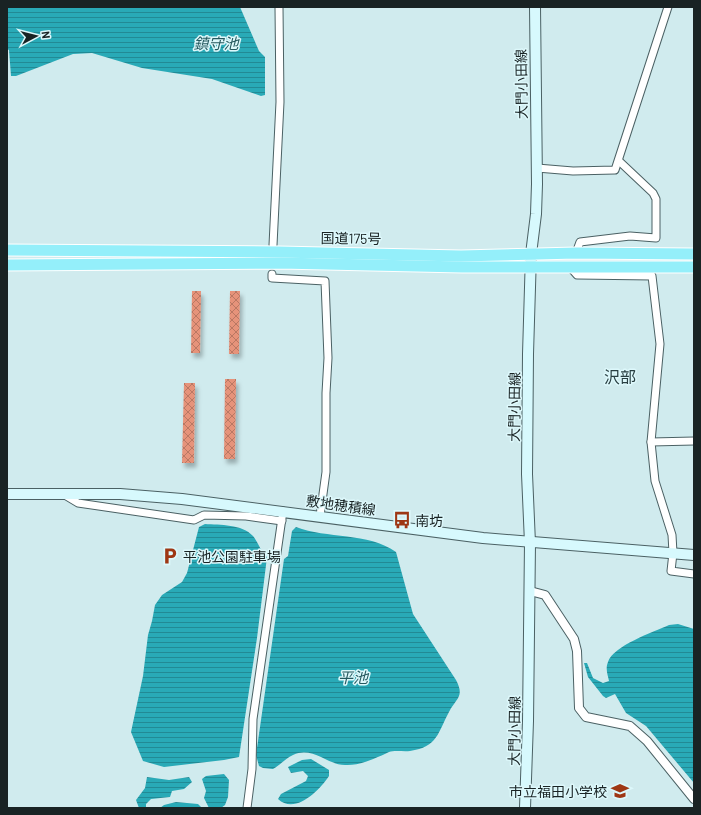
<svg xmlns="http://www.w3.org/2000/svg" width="701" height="815" font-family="Barlow,'Noto Sans JP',sans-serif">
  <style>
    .water { fill: url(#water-rules) }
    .building { fill: url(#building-cross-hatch); filter: url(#shadow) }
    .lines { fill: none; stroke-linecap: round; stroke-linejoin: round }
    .minor-casing { stroke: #4b6164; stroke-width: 9 }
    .tertiary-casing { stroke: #4b6164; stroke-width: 10 }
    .secondary-casing { stroke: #4b6164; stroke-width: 12 }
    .trunk-casing { stroke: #fff; stroke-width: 13 }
    .minor { stroke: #fff; stroke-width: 7 }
    .tertiary { stroke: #fff; stroke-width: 8 }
    .secondary { stroke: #d7f9fd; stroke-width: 10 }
    .trunk { stroke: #94effa; stroke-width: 11 }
    .labels { text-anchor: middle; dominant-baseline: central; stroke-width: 3; stroke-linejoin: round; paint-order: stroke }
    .street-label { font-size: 14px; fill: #192324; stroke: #ddf8fb }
    .poi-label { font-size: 14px; fill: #192324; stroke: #ddf8fb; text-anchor: start }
    .water-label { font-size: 15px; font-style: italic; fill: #26595f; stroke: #ddf8fb }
    .quarter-label { font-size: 16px; fill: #293f42; stroke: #ddf8fb }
  </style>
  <defs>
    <pattern id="water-rules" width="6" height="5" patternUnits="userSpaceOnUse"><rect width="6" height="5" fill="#29aab7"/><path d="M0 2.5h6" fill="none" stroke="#228a95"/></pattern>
    <pattern id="building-cross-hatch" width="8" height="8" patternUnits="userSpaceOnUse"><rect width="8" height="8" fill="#e6937a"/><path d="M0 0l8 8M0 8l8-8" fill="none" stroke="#ba7864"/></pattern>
    <filter id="shadow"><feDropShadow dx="2.5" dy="4.5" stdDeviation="2" flood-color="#0004"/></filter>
  </defs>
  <rect width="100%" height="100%" fill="#d0ebee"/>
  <g class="water">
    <path d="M 7,7 L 240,7 L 259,51 L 265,57 L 265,95 L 261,96 L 212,79 L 142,68 L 92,53 L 73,54 L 16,76 L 11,76 L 9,50 L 7,49 Z"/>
    <path d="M 205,524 C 220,525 242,524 253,536 C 258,542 261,552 267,557 L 257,638 L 239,757 L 224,760 L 164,767 L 143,761 L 131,732 L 143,676 L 148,635 L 152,621 L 155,605 L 162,595 L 182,582 L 187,573 L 199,527 Z"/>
    <path d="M 296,527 C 327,539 368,532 396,552 L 413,614 L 456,680 C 465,697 456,698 449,712 C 438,732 438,747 410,751 C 404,752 395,750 389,752 C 376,758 360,766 345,765 C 327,765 313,746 293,755 C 286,758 280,765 273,769 L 263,768 L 259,766 L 256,755 L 284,559 L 288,556 L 292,531 Z"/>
    <path d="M 678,624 L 694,629 L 694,783 L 646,726 L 626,713 L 615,694 L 606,698 L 603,696 L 588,677 L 584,663 L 587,663 L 593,678 L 603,683 L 609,681 C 608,675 605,669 608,662 C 613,646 653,632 669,625 Z"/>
    <path d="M 311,759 L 329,770 L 329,776 C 319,791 295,815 278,799 L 281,794 L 306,781 L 308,776 L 303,771 L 291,773 L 288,767 L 302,760 Z"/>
    <path d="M 224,774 L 229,780 L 228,797 L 225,805 L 221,808 L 209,808 L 204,798 L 206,791 L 202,779 L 206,776 Z"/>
    <path d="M 147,777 L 169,780 L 189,777 L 192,782 L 184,789 L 172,791 L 170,797 L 151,799 L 146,804 L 146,808 L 139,808 L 136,800 L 145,788 Z"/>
    <path d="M 176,802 L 198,804 L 202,808 L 160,808 L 164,805 Z"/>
  </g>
  <g class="building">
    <path d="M 192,291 L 201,291 L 200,353 L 191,353 Z"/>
    <path d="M 230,291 L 240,291 L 239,354 L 229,354 Z"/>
    <path d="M 225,379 L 236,379 L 235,459 L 224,459 Z"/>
    <path d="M 184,383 L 195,383 L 194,463 L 182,463 Z"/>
  </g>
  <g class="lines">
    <g class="minor-casing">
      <g id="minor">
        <path d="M 537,168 L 573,171 L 615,170 L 668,7"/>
        <path d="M 273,245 L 280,102 L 279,7"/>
        <path d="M 576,253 L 580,242 L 630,236 L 656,238 L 656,199 L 653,193 L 619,161"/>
        <path d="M 570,267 L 577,275 L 652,276 L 660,344 L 651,442 L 655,481 L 672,535 L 673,553 L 671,571 L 694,574"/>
        <path d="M 272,274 L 272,278 L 325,281 L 328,358 L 326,393 L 326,472 L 320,516"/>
        <path d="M 651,442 L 694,441"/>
        <path d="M 63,494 L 78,503 L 194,520 L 204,515 L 246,516 L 282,521"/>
        <path d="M 247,808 L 252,769 L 253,719 L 283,511"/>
      </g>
    </g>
    <g class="tertiary-casing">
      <path id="tertiary" d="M 530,591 L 545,595 L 574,639 L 577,651 L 579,708 L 586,717 L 630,726 L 647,741 L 694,799"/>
    </g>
    <g class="secondary-casing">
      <g id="secondary">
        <path d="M 7,494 L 120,494 L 182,499 L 483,538 L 694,555"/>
        <path d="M 525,808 L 528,721 L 530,543 L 527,474 L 528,354 L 531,254 L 536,214 L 537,184 L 535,7"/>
      </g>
    </g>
    <g class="trunk-casing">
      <g id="trunk">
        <path d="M 7,250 L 279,252 L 461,256 L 576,253 L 694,254"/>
        <path d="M 7,265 L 280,263 L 462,267 L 694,267"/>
      </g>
    </g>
    <use href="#minor" class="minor"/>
    <use href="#tertiary" class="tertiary"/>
    <use href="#secondary" class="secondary"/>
    <use href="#trunk" class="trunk"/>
  </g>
  <defs>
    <g id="bus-bare" transform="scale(1.38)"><path d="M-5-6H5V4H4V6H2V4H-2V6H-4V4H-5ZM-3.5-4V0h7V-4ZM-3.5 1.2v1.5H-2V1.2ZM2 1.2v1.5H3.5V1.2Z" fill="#9e3714" stroke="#ddf8fb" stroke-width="2.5" paint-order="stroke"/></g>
    <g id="parking-bare" transform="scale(1.38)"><path d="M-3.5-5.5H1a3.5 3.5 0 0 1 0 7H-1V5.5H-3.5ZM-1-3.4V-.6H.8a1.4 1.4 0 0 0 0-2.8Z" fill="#9e3714" stroke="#ddf8fb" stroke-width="2.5" paint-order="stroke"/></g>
    <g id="school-bare" transform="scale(1.38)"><path d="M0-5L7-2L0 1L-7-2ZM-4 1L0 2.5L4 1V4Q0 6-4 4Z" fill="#9e3714" stroke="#ddf8fb" stroke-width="2.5" paint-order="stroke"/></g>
  </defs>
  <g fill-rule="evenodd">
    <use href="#bus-bare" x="402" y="520"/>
    <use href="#parking-bare" x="170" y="556"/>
    <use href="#school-bare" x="620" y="791"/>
  </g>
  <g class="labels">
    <g class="street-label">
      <text transform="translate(521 84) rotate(-91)">大門小田線</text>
      <text transform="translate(351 238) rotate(1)">国道175号</text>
      <text transform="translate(514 407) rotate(-89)">大門小田線</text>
      <text transform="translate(341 505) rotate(8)">敷地穂積線</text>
      <text transform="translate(514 731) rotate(-89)">大門小田線</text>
    </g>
    <g class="poi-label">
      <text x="415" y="520">南坊</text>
      <text x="183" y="556">平池公園駐車場</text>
      <text x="607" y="791" text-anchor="end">市立福田小学校</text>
    </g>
    <g class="water-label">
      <text x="216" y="43">鎮守池</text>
      <text x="353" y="677">平池</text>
    </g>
    <g class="quarter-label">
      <text x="620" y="376">沢部</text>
    </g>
  </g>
  <rect width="701" height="815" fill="none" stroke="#192324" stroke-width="16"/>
  <g transform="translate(36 36) rotate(83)" stroke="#ddf8fb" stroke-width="3" paint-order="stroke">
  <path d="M0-3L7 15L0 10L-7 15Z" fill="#192324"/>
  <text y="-6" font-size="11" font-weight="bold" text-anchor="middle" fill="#192324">N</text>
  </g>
</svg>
